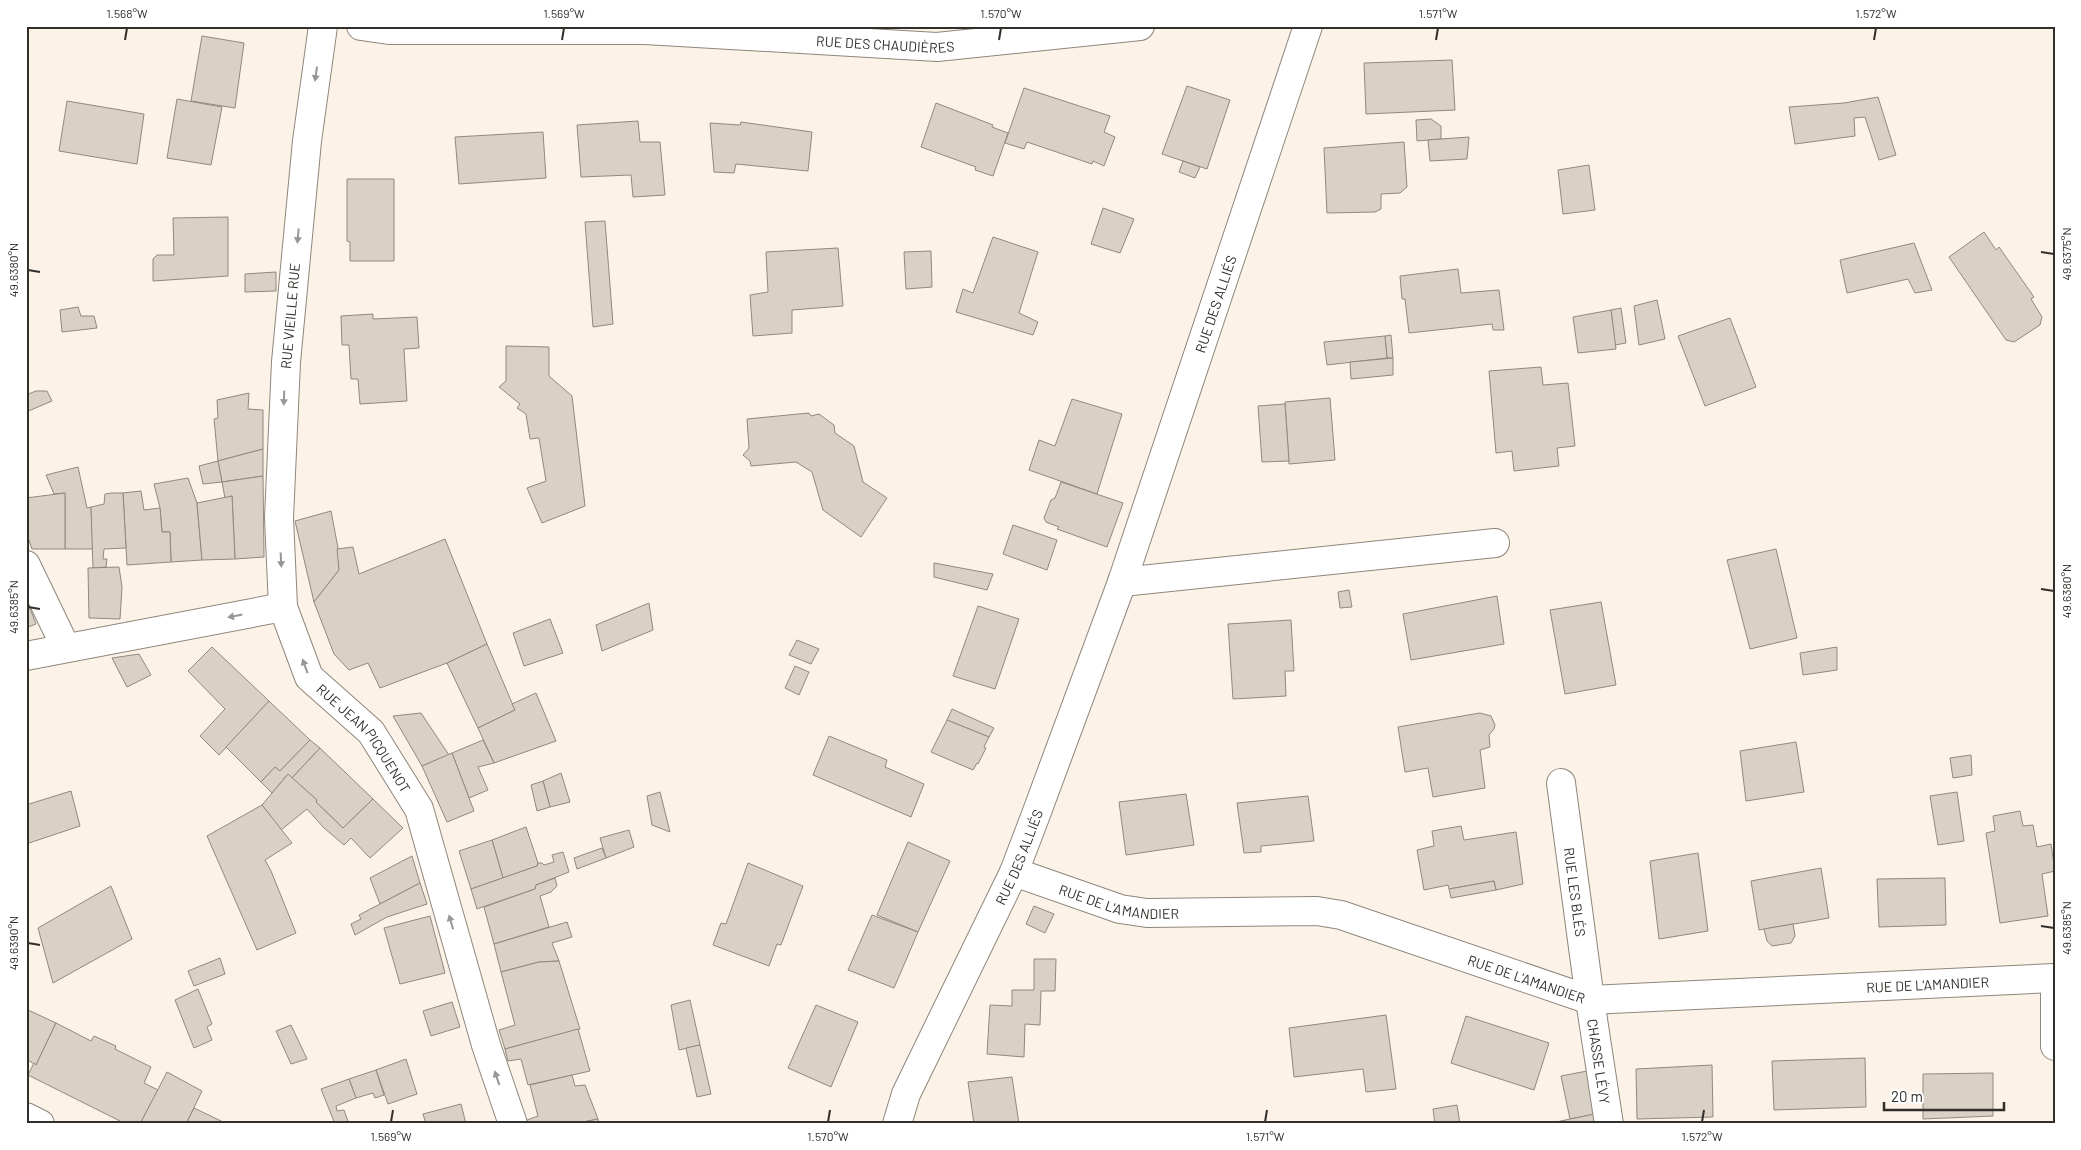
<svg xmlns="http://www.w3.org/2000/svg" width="2081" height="1150" font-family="Barlow,sans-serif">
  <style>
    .building { fill: #dad1c6; stroke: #91887f }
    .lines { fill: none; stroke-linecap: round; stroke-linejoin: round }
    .street-casing { stroke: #8f867c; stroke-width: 30 }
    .secondary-casing { stroke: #8f867c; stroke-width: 30 }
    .street { stroke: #fff; stroke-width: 28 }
    .secondary { stroke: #fff; stroke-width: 28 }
    .oneway { fill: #989694 }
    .ticks { fill: none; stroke: #322e2a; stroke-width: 2 }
    .labels { text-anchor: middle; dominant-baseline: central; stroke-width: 4; stroke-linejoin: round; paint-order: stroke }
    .street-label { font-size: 14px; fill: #322e2a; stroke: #fff }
    .neatline { fill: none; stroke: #322e2a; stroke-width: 2 }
    .ticks-label { font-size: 12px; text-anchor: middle; fill: #322e2a }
  </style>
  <rect width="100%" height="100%" fill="#fcf2e7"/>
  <g class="building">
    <path d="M 202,36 L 244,43 L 235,108 L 191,101 Z"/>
    <path d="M 1452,60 L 1455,110 L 1366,114 L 1364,63 Z"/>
    <path d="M 1187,86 L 1230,100 L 1207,169 L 1162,154 Z"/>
    <path d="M 1024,88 L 1110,116 L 1104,132 L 1115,137 L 1104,166 L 1093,161 L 1092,164 L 1027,142 L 1024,149 L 1005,143 Z"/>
    <path d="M 1878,97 L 1896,155 L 1879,160 L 1865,117 L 1854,118 L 1855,136 L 1795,144 L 1789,107 L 1844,103 Z"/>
    <path d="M 177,99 L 222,107 L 211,165 L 167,158 Z"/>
    <path d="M 67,101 L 144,114 L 137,164 L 59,151 Z"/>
    <path d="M 936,103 L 993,125 L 992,127 L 1008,133 L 993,176 L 975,170 L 976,167 L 921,147 Z"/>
    <path d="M 1431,119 L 1441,126 L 1441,139 L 1417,141 L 1416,120 Z"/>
    <path d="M 638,121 L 640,142 L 660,142 L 665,195 L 633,197 L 631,175 L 581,177 L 577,125 Z"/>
    <path d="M 741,122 L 812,132 L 808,171 L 736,164 L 734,173 L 714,172 L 710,123 L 740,125 Z"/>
    <path d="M 543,132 L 546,178 L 459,184 L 455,137 Z"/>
    <path d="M 1469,137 L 1467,159 L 1430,161 L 1428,140 Z"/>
    <path d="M 1404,142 L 1407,187 L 1400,193 L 1381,194 L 1381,209 L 1375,212 L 1327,213 L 1324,148 Z"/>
    <path d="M 1183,161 L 1200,167 L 1195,178 L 1179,172 Z"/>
    <path d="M 1589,165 L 1595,210 L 1563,214 L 1558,170 Z"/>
    <path d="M 347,179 L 394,179 L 394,261 L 350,261 L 350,242 L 347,241 Z"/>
    <path d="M 1103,208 L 1134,219 L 1120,253 L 1091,244 Z"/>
    <path d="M 228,217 L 228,276 L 153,281 L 153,259 L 157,255 L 174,255 L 173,218 Z"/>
    <path d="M 605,221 L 613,324 L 593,327 L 585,222 Z"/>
    <path d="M 1984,232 L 1996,250 L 1999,247 L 2034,297 L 2031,299 L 2042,317 L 2040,325 L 2014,342 L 2006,340 L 1949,257 Z"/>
    <path d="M 993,237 L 1038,252 L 1019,313 L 1038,322 L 1033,335 L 956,312 L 963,289 L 973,293 Z"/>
    <path d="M 1914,243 L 1932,290 L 1915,293 L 1908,279 L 1847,293 L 1840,260 Z"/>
    <path d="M 838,248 L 843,306 L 792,310 L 792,333 L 753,336 L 750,295 L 768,292 L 766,252 Z"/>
    <path d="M 931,251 L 932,287 L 906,289 L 904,252 Z"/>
    <path d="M 1458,269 L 1461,293 L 1499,290 L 1504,330 L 1493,330 L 1492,324 L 1409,333 L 1405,299 L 1402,299 L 1400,276 Z"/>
    <path d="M 276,272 L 276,291 L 245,292 L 245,274 Z"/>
    <path d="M 1657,300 L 1665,339 L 1639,345 L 1634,306 Z"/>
    <path d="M 78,307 L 81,316 L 94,316 L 97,328 L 62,332 L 60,310 Z"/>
    <path d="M 1621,308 L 1626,343 L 1615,345 L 1611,310 Z"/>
    <path d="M 1611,310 L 1616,349 L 1578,353 L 1573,317 Z"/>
    <path d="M 373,314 L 373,319 L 417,317 L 419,348 L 404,349 L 407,401 L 360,404 L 358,379 L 351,379 L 349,345 L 342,345 L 341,316 Z"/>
    <path d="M 1730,318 L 1756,387 L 1705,406 L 1678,336 Z"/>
    <path d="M 1391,335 L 1393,358 L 1387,358 L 1385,336 Z"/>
    <path d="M 1385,336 L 1387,358 L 1327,365 L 1324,342 Z"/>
    <path d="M 506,346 L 549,347 L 549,376 L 572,396 L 585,506 L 542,523 L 527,488 L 546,481 L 539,438 L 530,439 L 526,414 L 517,408 L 520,404 L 499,387 L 506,381 Z"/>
    <path d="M 1393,358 L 1393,375 L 1351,379 L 1350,362 Z"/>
    <path d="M 1541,367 L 1543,385 L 1568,383 L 1575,446 L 1557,448 L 1559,466 L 1514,471 L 1512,451 L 1496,453 L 1489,371 Z"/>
    <path d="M 36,391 L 47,391 L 52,401 L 26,412 L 26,395 Z"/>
    <path d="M 249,393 L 248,409 L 263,410 L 263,449 L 218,461 L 214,419 L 218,418 L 217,400 Z"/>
    <path d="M 1330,398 L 1335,460 L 1289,464 L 1285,402 Z"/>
    <path d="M 1072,399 L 1122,414 L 1097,494 L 1029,470 L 1039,440 L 1055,446 Z"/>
    <path d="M 1285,404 L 1289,461 L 1262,462 L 1258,406 Z"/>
    <path d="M 809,413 L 811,416 L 819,414 L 834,425 L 835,433 L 854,446 L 863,482 L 887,498 L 861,537 L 823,510 L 812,472 L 796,462 L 751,466 L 750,461 L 743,455 L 749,448 L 747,419 Z"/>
    <path d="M 263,449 L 263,476 L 222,482 L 218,461 Z"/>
    <path d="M 218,461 L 222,482 L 203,484 L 199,466 Z"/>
    <path d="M 78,467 L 87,508 L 91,507 L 93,549 L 65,549 L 65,493 L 54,494 L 46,475 Z"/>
    <path d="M 263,476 L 264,557 L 235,559 L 232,496 L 225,498 L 222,482 Z"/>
    <path d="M 188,478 L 197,503 L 202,560 L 171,562 L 170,532 L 162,532 L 160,508 L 154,484 Z"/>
    <path d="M 1061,482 L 1123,503 L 1107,547 L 1057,529 L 1059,527 L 1046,522 L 1044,518 L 1051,500 L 1055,498 Z"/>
    <path d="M 141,491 L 144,510 L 160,508 L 162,532 L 170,532 L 171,562 L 127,565 L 123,493 Z"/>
    <path d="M 65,493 L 65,549 L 32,549 L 26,532 L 26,498 Z"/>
    <path d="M 111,493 L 123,493 L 126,548 L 104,549 L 103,559 L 107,559 L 106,567 L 93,568 L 91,507 L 104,504 L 105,494 Z"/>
    <path d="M 232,496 L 235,559 L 202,560 L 197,503 Z"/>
    <path d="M 331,511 L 338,548 L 339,570 L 314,602 L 295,521 Z"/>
    <path d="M 1013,525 L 1057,540 L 1047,570 L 1003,554 Z"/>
    <path d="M 445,539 L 487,644 L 447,663 L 380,688 L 368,663 L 349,670 L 334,654 L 314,602 L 339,570 L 337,549 L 353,547 L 359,574 Z"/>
    <path d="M 1776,549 L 1797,638 L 1750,649 L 1727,560 Z"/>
    <path d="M 934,563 L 993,574 L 987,590 L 934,577 Z"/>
    <path d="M 119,567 L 122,587 L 120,619 L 89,618 L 88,568 Z"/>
    <path d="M 1349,590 L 1352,607 L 1340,608 L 1338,592 Z"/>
    <path d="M 1497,596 L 1504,644 L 1411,660 L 1403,614 Z"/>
    <path d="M 26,598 L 36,624 L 26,628 Z"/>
    <path d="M 1601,602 L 1616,685 L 1565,694 L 1550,610 Z"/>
    <path d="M 649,603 L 653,630 L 602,651 L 596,625 Z"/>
    <path d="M 978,606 L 1019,619 L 995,689 L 953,676 Z"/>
    <path d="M 550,619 L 563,653 L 524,666 L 513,633 Z"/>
    <path d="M 1291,620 L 1294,671 L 1285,671 L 1286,696 L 1233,699 L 1228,624 Z"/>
    <path d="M 797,640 L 819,649 L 811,664 L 789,655 Z"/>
    <path d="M 487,644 L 515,710 L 478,728 L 447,663 Z"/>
    <path d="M 212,647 L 269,701 L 219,755 L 200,736 L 225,709 L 188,671 Z"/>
    <path d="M 1837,647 L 1837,670 L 1803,675 L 1800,653 Z"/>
    <path d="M 139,654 L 151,675 L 127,687 L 112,658 Z"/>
    <path d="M 795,666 L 809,672 L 799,695 L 785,688 Z"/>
    <path d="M 536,693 L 556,741 L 494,763 L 478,728 L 515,710 L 512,704 Z"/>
    <path d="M 269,701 L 310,740 L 280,771 L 275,767 L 261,782 L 226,747 Z"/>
    <path d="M 952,709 L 994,728 L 989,737 L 947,720 Z"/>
    <path d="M 421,713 L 449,755 L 422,766 L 393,716 Z"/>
    <path d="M 1480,713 L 1491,716 L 1495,725 L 1494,729 L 1489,735 L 1490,747 L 1480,750 L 1485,788 L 1433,797 L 1428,768 L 1405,772 L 1398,727 Z"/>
    <path d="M 947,720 L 989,737 L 984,747 L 986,748 L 978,764 L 977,763 L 973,770 L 931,752 Z"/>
    <path d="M 829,736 L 887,760 L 885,767 L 924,784 L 911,817 L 813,775 Z"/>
    <path d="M 310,740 L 320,748 L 292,778 L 288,774 L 272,793 L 261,782 L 275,767 L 280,771 Z"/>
    <path d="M 483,740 L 494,763 L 478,767 L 488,790 L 469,798 L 452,753 Z"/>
    <path d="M 1796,742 L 1804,792 L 1746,801 L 1740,751 Z"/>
    <path d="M 320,748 L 373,799 L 343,828 L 316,802 L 317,800 L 292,778 Z"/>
    <path d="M 452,753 L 474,811 L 447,822 L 422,766 Z"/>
    <path d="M 1971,755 L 1972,775 L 1953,778 L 1950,758 Z"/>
    <path d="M 561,773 L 570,802 L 550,807 L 543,781 Z"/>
    <path d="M 288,774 L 317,800 L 316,802 L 343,828 L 373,799 L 403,828 L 370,858 L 351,838 L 344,845 L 324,828 L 307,809 L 281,830 L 262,805 Z"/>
    <path d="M 543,781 L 550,807 L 537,811 L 531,785 Z"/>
    <path d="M 71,791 L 80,826 L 26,844 L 26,805 Z"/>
    <path d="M 660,792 L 670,832 L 652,825 L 647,796 Z"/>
    <path d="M 1957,792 L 1964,841 L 1938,845 L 1930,796 Z"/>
    <path d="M 1186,794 L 1194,845 L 1126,855 L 1119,802 Z"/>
    <path d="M 1308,796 L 1314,841 L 1261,846 L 1261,852 L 1244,853 L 1237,803 Z"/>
    <path d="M 262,805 L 292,843 L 265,860 L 271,871 L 296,933 L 257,950 L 207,836 Z"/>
    <path d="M 2020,811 L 2023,826 L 2033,825 L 2037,847 L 2051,844 L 2055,871 L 2042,874 L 2048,916 L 2000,923 L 1986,833 L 1995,831 L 1993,816 Z"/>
    <path d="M 1461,826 L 1464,840 L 1516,832 L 1523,884 L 1496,890 L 1494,881 L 1449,889 L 1448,885 L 1424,890 L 1417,850 L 1434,846 L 1432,831 Z"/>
    <path d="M 526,827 L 538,863 L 537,866 L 503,878 L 492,840 Z"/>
    <path d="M 629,830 L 634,847 L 606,858 L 600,838 Z"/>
    <path d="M 492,840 L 503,878 L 471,889 L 459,851 Z"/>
    <path d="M 908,842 L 950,861 L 918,932 L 877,915 Z"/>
    <path d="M 602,848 L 606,858 L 577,869 L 574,858 Z"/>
    <path d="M 563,852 L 569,872 L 536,885 L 535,889 L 477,909 L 471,889 L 537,866 L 538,863 L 542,863 L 544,865 L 554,862 L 552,855 Z"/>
    <path d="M 1698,853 L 1708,931 L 1659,939 L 1650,861 Z"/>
    <path d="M 412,856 L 420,883 L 380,904 L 370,878 Z"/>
    <path d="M 748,863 L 803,886 L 781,945 L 777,944 L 769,966 L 713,945 L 721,923 L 726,924 Z"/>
    <path d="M 1821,868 L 1829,918 L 1759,930 L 1751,881 Z"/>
    <path d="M 555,878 L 557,886 L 551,892 L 540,896 L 549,927 L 494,944 L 484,907 L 535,889 L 536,885 Z"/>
    <path d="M 1945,878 L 1946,925 L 1879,927 L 1877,879 Z"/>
    <path d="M 1494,881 L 1496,890 L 1451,898 L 1449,889 Z"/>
    <path d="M 420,883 L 427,904 L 387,917 L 355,935 L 351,924 L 361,919 L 359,915 Z"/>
    <path d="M 111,886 L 132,939 L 53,983 L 38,928 Z"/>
    <path d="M 1034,906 L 1054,914 L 1045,933 L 1026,924 Z"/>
    <path d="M 872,915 L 918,932 L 894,988 L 848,970 Z"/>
    <path d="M 430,916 L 445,973 L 400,984 L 384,928 Z"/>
    <path d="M 567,922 L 572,937 L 552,943 L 559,961 L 539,962 L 501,972 L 494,944 Z"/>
    <path d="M 1793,924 L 1795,936 L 1791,943 L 1772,946 L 1767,941 L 1764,929 Z"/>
    <path d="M 220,958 L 225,974 L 194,986 L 188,971 Z"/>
    <path d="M 1034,959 L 1056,959 L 1055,991 L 1041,991 L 1040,1025 L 1025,1024 L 1024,1057 L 987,1054 L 990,1005 L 1012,1006 L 1012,990 L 1034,990 Z"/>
    <path d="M 559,961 L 580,1029 L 505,1049 L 499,1030 L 515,1025 L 501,972 L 539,962 Z"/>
    <path d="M 198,989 L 212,1024 L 207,1027 L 212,1040 L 194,1048 L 175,1000 Z"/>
    <path d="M 690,1000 L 700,1045 L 679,1050 L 671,1005 Z"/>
    <path d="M 452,1002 L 460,1027 L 431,1036 L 423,1011 Z"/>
    <path d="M 816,1005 L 858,1022 L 831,1087 L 788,1068 Z"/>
    <path d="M 26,1009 L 56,1023 L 36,1065 L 26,1059 Z"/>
    <path d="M 1386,1015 L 1396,1089 L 1366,1092 L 1363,1069 L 1294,1077 L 1289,1028 Z"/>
    <path d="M 1466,1016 L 1549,1043 L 1534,1090 L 1451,1063 Z"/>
    <path d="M 56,1023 L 91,1041 L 94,1036 L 116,1046 L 115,1049 L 151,1067 L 144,1083 L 158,1090 L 140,1124 L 126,1124 L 28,1075 L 34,1063 L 36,1065 Z"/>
    <path d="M 291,1025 L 307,1059 L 291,1064 L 276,1031 Z"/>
    <path d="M 578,1029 L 590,1071 L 528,1085 L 521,1059 L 508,1061 L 505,1049 Z"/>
    <path d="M 700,1045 L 711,1094 L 697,1097 L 686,1048 Z"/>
    <path d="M 1865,1058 L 1866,1107 L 1774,1110 L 1772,1061 Z"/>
    <path d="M 406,1059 L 417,1094 L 388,1104 L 376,1070 Z"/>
    <path d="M 1712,1065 L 1713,1117 L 1637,1119 L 1636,1069 Z"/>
    <path d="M 376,1070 L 384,1095 L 375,1098 L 373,1093 L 356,1098 L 349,1079 Z"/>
    <path d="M 1587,1071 L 1595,1114 L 1570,1119 L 1561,1076 Z"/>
    <path d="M 167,1072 L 202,1091 L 186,1124 L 140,1124 Z"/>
    <path d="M 1993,1073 L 1993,1116 L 1923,1119 L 1923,1074 Z"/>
    <path d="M 572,1075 L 575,1086 L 585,1085 L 598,1119 L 573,1124 L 529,1124 L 527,1120 L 538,1116 L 530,1085 Z"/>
    <path d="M 1012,1077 L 1019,1124 L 974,1124 L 968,1082 Z"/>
    <path d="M 349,1079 L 356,1098 L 336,1106 L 337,1111 L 344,1110 L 349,1124 L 335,1124 L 321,1089 Z"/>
    <path d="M 461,1104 L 466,1124 L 426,1124 L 423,1114 Z"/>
    <path d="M 1457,1105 L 1460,1124 L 1435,1124 L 1433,1109 Z"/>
    <path d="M 194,1108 L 223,1122 L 224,1124 L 186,1124 Z"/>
    <path d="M 1595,1114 L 1596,1124 L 1547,1124 L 1570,1119 Z"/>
    <path d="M 598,1119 L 599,1124 L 573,1124 Z"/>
  </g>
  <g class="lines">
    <g class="street-casing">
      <g id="street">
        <path id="s1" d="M 323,26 L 307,141 L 286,362 L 279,518 L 283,607 L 309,677 L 371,732 L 419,809 L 486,1045 L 513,1124"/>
        <path id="s2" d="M 361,26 L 389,30 L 645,30 L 937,47 L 1140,26"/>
        <path d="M 26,565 L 66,648"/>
        <path d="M 1122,582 L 1495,543"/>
        <path d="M 26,656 L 283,607"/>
        <path id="s3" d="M 1561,783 L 1590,1000 L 1609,1124"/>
        <path id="s4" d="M 1014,872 L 1120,909 L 1147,913 L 1317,911 L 1341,915 L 1590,1000 L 2053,978"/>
        <path d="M 2055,978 L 2055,1046"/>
      </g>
    </g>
    <g class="secondary-casing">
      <g id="secondary">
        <path d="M 26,1117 L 40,1124"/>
        <path id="s5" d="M 897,1124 L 906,1094 L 1014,872 L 1035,817 L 1122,582 L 1308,26"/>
      </g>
    </g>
    <use href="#street" class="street"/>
    <use href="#secondary" class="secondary"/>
  </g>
  <defs><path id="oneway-solid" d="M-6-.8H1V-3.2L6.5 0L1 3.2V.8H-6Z" transform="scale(1.25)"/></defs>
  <g class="oneway">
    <use href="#oneway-solid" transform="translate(316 74) rotate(98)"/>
    <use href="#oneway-solid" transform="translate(298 236) rotate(95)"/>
    <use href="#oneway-solid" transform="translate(284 398) rotate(92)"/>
    <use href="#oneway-solid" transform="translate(281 560) rotate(87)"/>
    <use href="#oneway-solid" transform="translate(235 616) rotate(169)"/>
    <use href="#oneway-solid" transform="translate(305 666) rotate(-110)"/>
    <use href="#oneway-solid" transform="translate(451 922) rotate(-106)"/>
    <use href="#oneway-solid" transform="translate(497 1078) rotate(-109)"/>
  </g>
  <path class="ticks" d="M 125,40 L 127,28M 562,40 L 564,28M 999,40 L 1001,28M 1436,40 L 1438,28M 1874,40 L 1876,28M 2041,252 L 2054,254M 28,270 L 40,272M 2041,589 L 2054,591M 28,607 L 40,609M 2041,926 L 2054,928M 28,943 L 40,945M 391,1122 L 393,1110M 828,1122 L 830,1110M 1265,1122 L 1267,1110M 1702,1122 L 1704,1110"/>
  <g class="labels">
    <g class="street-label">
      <text stroke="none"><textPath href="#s2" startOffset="525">RUE DES CHAUDIÈRES</textPath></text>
      <text stroke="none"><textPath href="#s5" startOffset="881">RUE DES ALLIÉS</textPath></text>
      <text transform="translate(290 316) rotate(-85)">RUE VIEILLE RUE</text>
      <text stroke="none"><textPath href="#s1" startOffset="741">RUE JEAN PICQUENOT</textPath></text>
      <text stroke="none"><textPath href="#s5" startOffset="294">RUE DES ALLIÉS</textPath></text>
      <text stroke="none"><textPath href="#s3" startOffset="110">RUE LES BLÉS</textPath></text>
      <text stroke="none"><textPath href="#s4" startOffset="110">RUE DE L'AMANDIER</textPath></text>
      <text stroke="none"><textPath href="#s4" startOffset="530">RUE DE L'AMANDIER</textPath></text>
      <text stroke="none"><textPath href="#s4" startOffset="935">RUE DE L'AMANDIER</textPath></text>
      <text stroke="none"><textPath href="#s3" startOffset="281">CHASSE LÉVY</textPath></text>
    </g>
  </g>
  <rect width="2081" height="1150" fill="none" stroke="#ffffff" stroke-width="55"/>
  <path d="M1884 1102v8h120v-8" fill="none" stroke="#322e2a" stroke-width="2.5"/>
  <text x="1891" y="1102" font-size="15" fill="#322e2a" stroke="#ffffff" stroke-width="4" paint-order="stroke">20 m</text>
  <rect x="28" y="28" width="2026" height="1094" class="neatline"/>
  <g class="ticks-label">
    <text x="127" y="18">1.568°W</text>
    <text x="564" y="18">1.569°W</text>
    <text x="1001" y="18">1.570°W</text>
    <text x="1438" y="18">1.571°W</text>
    <text x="1876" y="18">1.572°W</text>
    <text transform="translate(2067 254) rotate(-90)" y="4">49.6375°N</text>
    <text transform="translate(14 270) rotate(-90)" y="4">49.6380°N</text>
    <text transform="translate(2067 591) rotate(-90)" y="4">49.6380°N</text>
    <text transform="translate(14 607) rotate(-90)" y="4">49.6385°N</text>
    <text transform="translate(2067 928) rotate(-90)" y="4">49.6385°N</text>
    <text transform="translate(14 943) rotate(-90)" y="4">49.6390°N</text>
    <text x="391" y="1141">1.569°W</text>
    <text x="828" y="1141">1.570°W</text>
    <text x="1265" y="1141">1.571°W</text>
    <text x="1702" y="1141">1.572°W</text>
  </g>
</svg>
